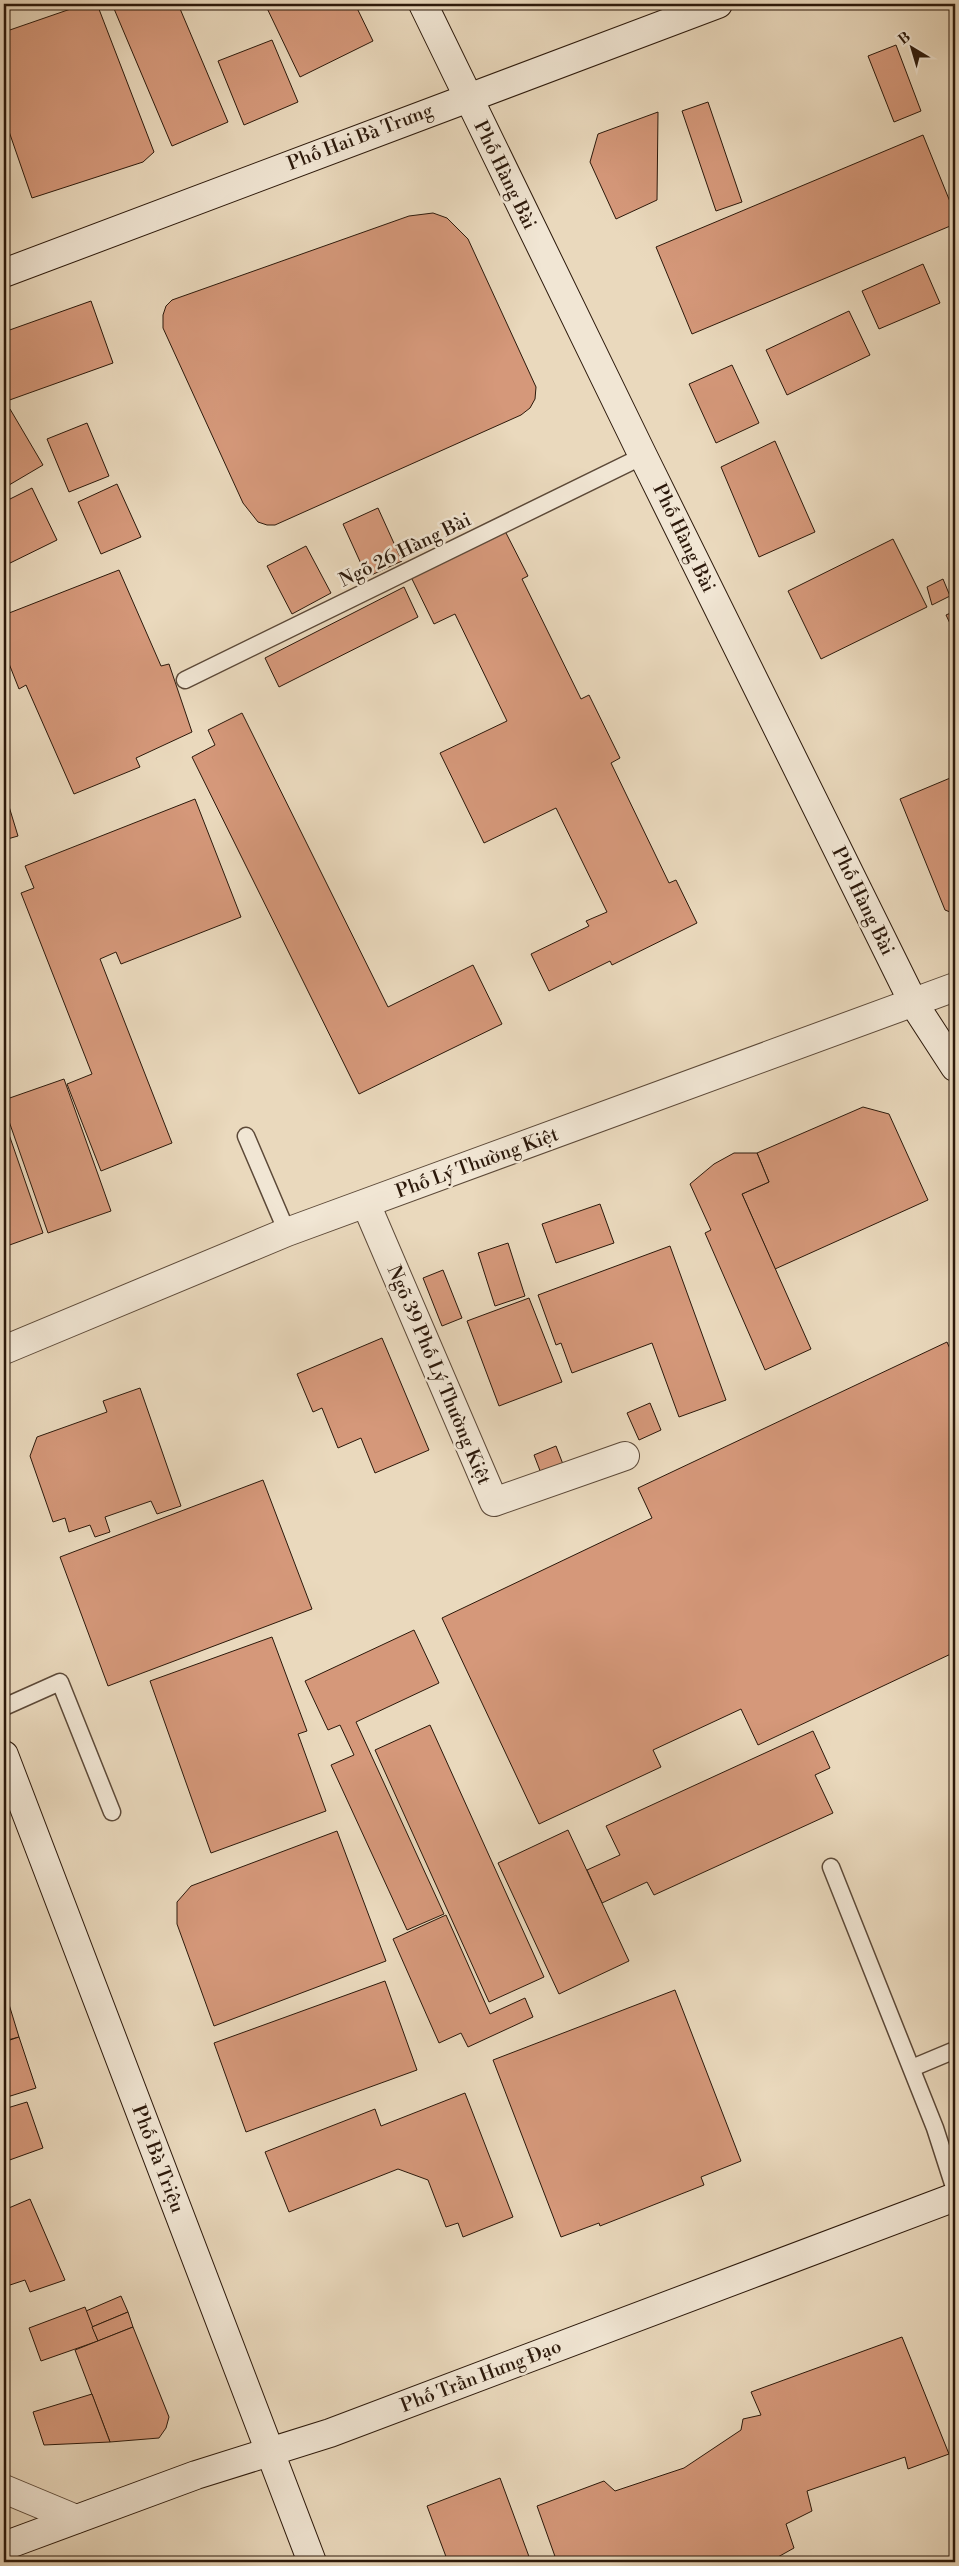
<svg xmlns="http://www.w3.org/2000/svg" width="959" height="2566" font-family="'Libre Bodoni',serif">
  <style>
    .building { fill: #d5987a; stroke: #2c190b }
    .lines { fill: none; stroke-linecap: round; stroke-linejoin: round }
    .service-casing { stroke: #5c4938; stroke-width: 19 }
    .minor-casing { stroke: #5c4938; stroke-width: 30 }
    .tertiary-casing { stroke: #5c4938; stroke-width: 30 }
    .secondary-casing { stroke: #2c190b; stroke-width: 30 }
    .service { stroke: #f1e6d4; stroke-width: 16 }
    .minor { stroke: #f1e6d4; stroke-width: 28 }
    .tertiary { stroke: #f1e6d4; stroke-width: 28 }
    .secondary { stroke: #f1e6d4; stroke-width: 28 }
    .labels { text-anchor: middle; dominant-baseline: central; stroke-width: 5; stroke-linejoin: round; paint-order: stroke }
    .street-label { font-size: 19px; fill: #2c190b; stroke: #f1e6d4 }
  </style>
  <rect width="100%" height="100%" fill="#ead9bd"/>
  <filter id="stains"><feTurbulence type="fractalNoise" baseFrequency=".004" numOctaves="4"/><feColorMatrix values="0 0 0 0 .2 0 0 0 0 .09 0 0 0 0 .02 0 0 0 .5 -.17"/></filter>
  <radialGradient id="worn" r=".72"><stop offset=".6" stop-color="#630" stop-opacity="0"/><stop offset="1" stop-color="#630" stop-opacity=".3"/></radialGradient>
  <g class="building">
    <path d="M 85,4 L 97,4 L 154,152 L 143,162 L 32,198 L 4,117 L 4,32 Z"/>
    <path d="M 112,4 L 178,4 L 228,122 L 172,146 Z"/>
    <path d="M 265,4 L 355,4 L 373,41 L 300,77 Z"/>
    <path d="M 272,40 L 298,102 L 244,125 L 218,61 Z"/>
    <path d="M 896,45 L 921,111 L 894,122 L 868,56 Z"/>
    <path d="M 708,102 L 742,202 L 716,211 L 682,111 Z"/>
    <path d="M 658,112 L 657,200 L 616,219 L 590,162 L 598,134 Z"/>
    <path d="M 923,135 L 955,214 L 955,224 L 692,334 L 656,247 Z"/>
    <path d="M 433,213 L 447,218 L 468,239 L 536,387 L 535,399 L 530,408 L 521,415 L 275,525 L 267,525 L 258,522 L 243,503 L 163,328 L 163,315 L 166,306 L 172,300 L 409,216 Z"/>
    <path d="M 923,264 L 940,303 L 879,329 L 862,291 Z"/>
    <path d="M 91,301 L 113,363 L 4,402 L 4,332 Z"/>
    <path d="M 849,311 L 870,355 L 787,395 L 766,350 Z"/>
    <path d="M 732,365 L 759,423 L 716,443 L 689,384 Z"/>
    <path d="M 10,409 L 43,465 L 4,488 L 4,412 Z"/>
    <path d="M 87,423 L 109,476 L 69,492 L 47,439 Z"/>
    <path d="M 775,441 L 815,532 L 759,557 L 721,467 Z"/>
    <path d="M 117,484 L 141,537 L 101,554 L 78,502 Z"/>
    <path d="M 32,488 L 57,540 L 4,566 L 4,502 Z"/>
    <path d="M 378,508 L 402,561 L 367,577 L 343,524 Z"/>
    <path d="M 505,531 L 528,576 L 522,579 L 581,699 L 589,695 L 620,758 L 611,763 L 669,883 L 676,880 L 697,923 L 612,965 L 610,961 L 549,991 L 531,954 L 589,926 L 586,921 L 607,912 L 556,808 L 484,843 L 440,753 L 507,721 L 455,614 L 434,624 L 411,577 Z"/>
    <path d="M 893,539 L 927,607 L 821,659 L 788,591 Z"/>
    <path d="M 306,546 L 331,593 L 292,614 L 267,566 Z"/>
    <path d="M 119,570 L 161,666 L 169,664 L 192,732 L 136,758 L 140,767 L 74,794 L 26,685 L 19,689 L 4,651 L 4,615 Z"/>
    <path d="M 955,578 L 955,596 L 950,581 Z"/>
    <path d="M 943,579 L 950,596 L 932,605 L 927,587 Z"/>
    <path d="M 404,587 L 418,617 L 279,687 L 265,658 Z"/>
    <path d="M 955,611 L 955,634 L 946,615 Z"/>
    <path d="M 242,713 L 388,1007 L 473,965 L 502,1024 L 359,1094 L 192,757 L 215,745 L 208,730 Z"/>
    <path d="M 955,776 L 955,914 L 945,910 L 900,799 Z"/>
    <path d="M 4,790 L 18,836 L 4,840 Z"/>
    <path d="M 195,799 L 241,917 L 121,964 L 116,952 L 100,959 L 172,1143 L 101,1171 L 67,1084 L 92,1074 L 21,893 L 34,888 L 25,866 Z"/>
    <path d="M 64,1079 L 111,1211 L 48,1233 L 4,1107 L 4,1100 Z"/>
    <path d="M 863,1107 L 889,1114 L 928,1200 L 775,1269 L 742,1194 L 769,1182 L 757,1153 Z"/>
    <path d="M 4,1120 L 43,1233 L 4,1247 Z"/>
    <path d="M 734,1153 L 757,1153 L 769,1182 L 742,1194 L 811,1349 L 765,1370 L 705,1233 L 711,1230 L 690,1184 L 714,1164 Z"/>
    <path d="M 600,1204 L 614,1243 L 556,1263 L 542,1224 Z"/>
    <path d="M 508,1243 L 525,1296 L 495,1306 L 478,1253 Z"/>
    <path d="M 670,1246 L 726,1400 L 679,1417 L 652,1343 L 572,1373 L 561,1343 L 556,1345 L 538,1295 Z"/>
    <path d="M 443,1270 L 462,1318 L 442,1326 L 423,1278 Z"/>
    <path d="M 529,1298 L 562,1382 L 499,1406 L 467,1321 Z"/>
    <path d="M 382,1338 L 429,1450 L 375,1473 L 361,1438 L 338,1448 L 322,1408 L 313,1412 L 297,1374 Z"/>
    <path d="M 947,1342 L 955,1360 L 955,1652 L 758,1745 L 741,1709 L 653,1750 L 661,1767 L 539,1824 L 442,1618 L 652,1518 L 638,1488 Z"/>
    <path d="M 140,1388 L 181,1506 L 157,1514 L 151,1501 L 105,1517 L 110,1532 L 95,1537 L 90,1525 L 69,1532 L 65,1518 L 53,1522 L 30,1456 L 37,1437 L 107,1412 L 103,1401 Z"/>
    <path d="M 650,1403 L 661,1430 L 639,1440 L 627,1413 Z"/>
    <path d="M 556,1446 L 566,1472 L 544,1481 L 534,1455 Z"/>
    <path d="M 263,1480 L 312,1609 L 108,1686 L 60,1557 Z"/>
    <path d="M 414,1630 L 439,1683 L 356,1722 L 444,1914 L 407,1930 L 331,1765 L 354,1755 L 340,1725 L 328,1730 L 305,1681 Z"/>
    <path d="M 272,1637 L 307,1731 L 298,1734 L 326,1811 L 211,1853 L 150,1681 Z"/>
    <path d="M 430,1725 L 544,1977 L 489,2002 L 375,1750 Z"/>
    <path d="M 813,1731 L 830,1768 L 815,1775 L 833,1813 L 654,1895 L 647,1882 L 602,1903 L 587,1870 L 620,1855 L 606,1826 Z"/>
    <path d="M 568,1830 L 629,1961 L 559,1994 L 498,1863 Z"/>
    <path d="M 337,1831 L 386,1961 L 214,2026 L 177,1924 L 177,1902 L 191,1886 Z"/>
    <path d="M 446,1915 L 490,2014 L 525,1998 L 533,2017 L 468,2047 L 461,2033 L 439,2043 L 393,1939 Z"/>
    <path d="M 385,1981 L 417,2070 L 246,2132 L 214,2043 Z"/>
    <path d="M 4,1988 L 19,2037 L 4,2041 Z"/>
    <path d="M 675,1990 L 741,2161 L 701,2177 L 704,2185 L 600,2226 L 599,2223 L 561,2237 L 493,2060 Z"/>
    <path d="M 19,2037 L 36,2088 L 4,2098 L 4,2042 Z"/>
    <path d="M 465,2093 L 513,2217 L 463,2237 L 458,2223 L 446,2227 L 428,2180 L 398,2169 L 289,2212 L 265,2152 L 375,2109 L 381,2126 Z"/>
    <path d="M 27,2102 L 43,2148 L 4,2162 L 4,2109 Z"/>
    <path d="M 30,2199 L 65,2280 L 30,2292 L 25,2280 L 4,2287 L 4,2210 Z"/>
    <path d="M 121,2296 L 128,2312 L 92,2327 L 86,2311 Z"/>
    <path d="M 85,2307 L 98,2341 L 41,2361 L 29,2328 Z"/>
    <path d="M 128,2312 L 133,2327 L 98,2341 L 92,2327 Z"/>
    <path d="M 133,2327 L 169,2417 L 166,2428 L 159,2438 L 110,2442 L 75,2350 Z"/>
    <path d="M 902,2337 L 949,2454 L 908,2469 L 905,2457 L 807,2491 L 812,2511 L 786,2524 L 794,2548 L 769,2562 L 557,2562 L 537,2506 L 604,2481 L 615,2491 L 684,2468 L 741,2430 L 743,2419 L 761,2415 L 751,2392 Z"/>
    <path d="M 4,2360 L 7,2383 L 4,2383 Z"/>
    <path d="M 92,2394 L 110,2442 L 44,2445 L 33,2412 Z"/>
    <path d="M 500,2478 L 531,2562 L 448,2562 L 427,2506 Z"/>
  </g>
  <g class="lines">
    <g class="service-casing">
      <g id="service">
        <path d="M 185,680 L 643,456"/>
        <path d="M 246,1136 L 287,1232"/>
        <path d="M 4,1707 L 60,1682 L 112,1812"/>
        <path d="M 831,1867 L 935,2128 L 955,2190"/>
        <path d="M 912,2068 L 955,2050"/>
      </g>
    </g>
    <g class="minor-casing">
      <g id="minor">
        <path d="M 366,1204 L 494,1502 L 625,1456"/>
        <path d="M 4,2489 L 76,2519"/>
      </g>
    </g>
    <g class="tertiary-casing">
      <path id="tertiary" d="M 4,1350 L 287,1232 L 955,987"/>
    </g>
    <g class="secondary-casing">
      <g id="secondary">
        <path d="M 423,4 L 643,456 L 914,1004 L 955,1067"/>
        <path d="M 4,273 L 718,4"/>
        <path d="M 4,1755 L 312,2562"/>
        <path d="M 4,2546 L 196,2475 L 330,2433 L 955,2197"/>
      </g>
    </g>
    <use href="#service" class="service"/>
    <use href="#minor" class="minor"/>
    <use href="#tertiary" class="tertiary"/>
    <use href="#secondary" class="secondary"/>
  </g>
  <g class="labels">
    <g class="street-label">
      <text transform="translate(360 137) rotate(-21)">Phố Hai Bà Trưng</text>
      <text transform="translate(505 175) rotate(64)">Phố Hàng Bài</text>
      <text transform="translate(684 538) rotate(64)">Phố Hàng Bài</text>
      <text transform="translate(405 550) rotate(-26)">Ngõ 26 Hàng Bài</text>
      <text transform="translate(863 901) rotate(64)">Phố Hàng Bài</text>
      <text transform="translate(477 1163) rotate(-20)">Phố Lý Thường Kiệt</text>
      <text transform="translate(439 1375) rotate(67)">Ngõ 39 Phố Lý Thường Kiệt</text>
      <text transform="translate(158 2159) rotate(69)">Phố Bà Triệu</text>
      <text transform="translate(481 2376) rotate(-21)">Phố Trần Hưng Đạo</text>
    </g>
  </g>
  <rect width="959" height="2566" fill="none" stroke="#ead9bd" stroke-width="20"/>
  <rect x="5" y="5" width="949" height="2556" fill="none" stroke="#2c190b" stroke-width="2.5"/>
  <rect x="10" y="10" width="939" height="2546" fill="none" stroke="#2c190b"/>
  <g transform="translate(912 48) rotate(322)" stroke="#f1e6d4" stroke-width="4" paint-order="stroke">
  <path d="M0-4L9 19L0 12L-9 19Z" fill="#2c190b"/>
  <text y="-8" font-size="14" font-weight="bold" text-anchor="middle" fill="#2c190b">B</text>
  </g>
  <rect width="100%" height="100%" filter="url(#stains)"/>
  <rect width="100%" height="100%" fill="url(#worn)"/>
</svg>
